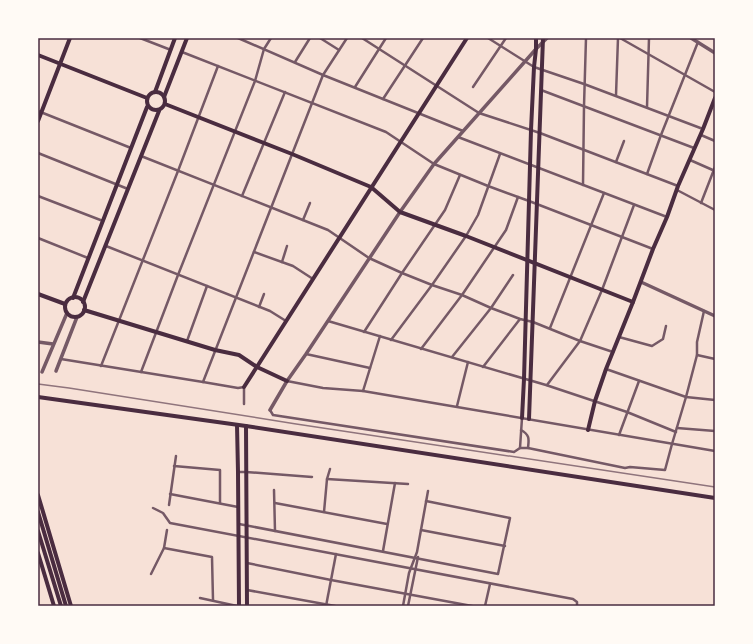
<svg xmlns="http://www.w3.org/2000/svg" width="753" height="644" font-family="Ubuntu,sans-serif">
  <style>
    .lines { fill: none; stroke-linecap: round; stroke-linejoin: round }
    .minor { stroke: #755966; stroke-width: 2.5 }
    .tertiary { stroke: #755966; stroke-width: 3.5 }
    .secondary { stroke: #4a2c40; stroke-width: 4 }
    .primary { stroke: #4a2c40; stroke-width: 4 }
    .rail { stroke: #8f747c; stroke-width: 1.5 }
    .neatline { fill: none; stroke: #4a2c40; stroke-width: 1.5 }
  </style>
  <rect width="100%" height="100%" fill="#f7e1d7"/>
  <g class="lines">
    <g class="minor">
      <path d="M 140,38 L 171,50"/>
      <path d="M 238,38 L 323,75 L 463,131"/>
      <path d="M 320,38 L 339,50"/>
      <path d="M 362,38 L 479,113 L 540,133 L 678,186"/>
      <path d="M 488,38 L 534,67 L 584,84 L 703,129"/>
      <path d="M 620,38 L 715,92"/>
      <path d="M 182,52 L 386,132 L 434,164 L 488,186 L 529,201 L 653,249"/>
      <path d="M 295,62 L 310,38"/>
      <path d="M 355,87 L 386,38"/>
      <path d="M 473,87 L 506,38"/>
      <path d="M 541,90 L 694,148"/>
      <path d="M 616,95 L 618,38"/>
      <path d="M 383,99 L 423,38"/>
      <path d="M 647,107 L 649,38"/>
      <path d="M 38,111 L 131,148"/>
      <path d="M 701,135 L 715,141"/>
      <path d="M 458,137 L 667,217"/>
      <path d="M 38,153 L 128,189"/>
      <path d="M 141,156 L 328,230 L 369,258 L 402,273 L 432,285 L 462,295 L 491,308 L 520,319 L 533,322 L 580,341 L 613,352"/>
      <path d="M 690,160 L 715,171"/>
      <path d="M 616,162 L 624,141"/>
      <path d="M 647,174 L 661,135 L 698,42"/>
      <path d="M 583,185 L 584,106 L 586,38"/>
      <path d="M 677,190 L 715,210"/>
      <path d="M 38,196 L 103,221"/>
      <path d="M 242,196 L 285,92"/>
      <path d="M 701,203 L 715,167"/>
      <path d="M 303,220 L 310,203"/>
      <path d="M 38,238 L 88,258"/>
      <path d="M 106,246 L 270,311 L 286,321"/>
      <path d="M 254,252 L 293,266 L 313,279"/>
      <path d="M 282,262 L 287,246"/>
      <path d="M 259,307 L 264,294"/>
      <path d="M 328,321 L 546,385 L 627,412 L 676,432"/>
      <path d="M 550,328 L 604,193"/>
      <path d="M 364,332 L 402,273 L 445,210 L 460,175"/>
      <path d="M 619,337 L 652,346 L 663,339 L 666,326"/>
      <path d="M 391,340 L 432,285 L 466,236 L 478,215 L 500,154"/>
      <path d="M 187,341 L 207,286"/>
      <path d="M 421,349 L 462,295 L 506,230 L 518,197"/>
      <path d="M 306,354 L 370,368"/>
      <path d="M 697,355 L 715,359"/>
      <path d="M 452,357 L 491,308 L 513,275"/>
      <path d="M 61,359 L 203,382 L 238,388 L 244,387 L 244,404"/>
      <path d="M 101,366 L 178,171 L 218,66"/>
      <path d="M 483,367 L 520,319"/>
      <path d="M 606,369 L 686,397 L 715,400"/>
      <path d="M 141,372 L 178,275 L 255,81 L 264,49 L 271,38"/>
      <path d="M 287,381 L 323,388 L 363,391 L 457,407 L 715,451"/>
      <path d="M 203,382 L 323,75 L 347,38"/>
      <path d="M 547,385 L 580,341 L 602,290 L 634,205"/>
      <path d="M 363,391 L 380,336"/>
      <path d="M 457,406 L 468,362"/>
      <path d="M 270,410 L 273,415 L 514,452 L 520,448 L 528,448 L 625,468 L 630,467 L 665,470 L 672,444 L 686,397 L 697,355 L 697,342 L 704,311"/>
      <path d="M 677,428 L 715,431"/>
      <path d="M 521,430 C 530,435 529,439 528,448"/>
      <path d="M 619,435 L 639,381"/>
      <path d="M 520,448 L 522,418"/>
      <path d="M 174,466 L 220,470 L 220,503"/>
      <path d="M 238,472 L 246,472 L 312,477"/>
      <path d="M 327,479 L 408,484"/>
      <path d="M 274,490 L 275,531"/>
      <path d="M 170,494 L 238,507"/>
      <path d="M 275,503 L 387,524"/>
      <path d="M 169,505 L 176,456"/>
      <path d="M 153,508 L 163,513 L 170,523 L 573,599 L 577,602 L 577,606"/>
      <path d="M 324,512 L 327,479 L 330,469"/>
      <path d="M 239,524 L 498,574 L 510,518 L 426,501"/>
      <path d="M 421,530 L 505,546"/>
      <path d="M 164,548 L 212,557 L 213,600"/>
      <path d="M 383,551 L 395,483"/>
      <path d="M 247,563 L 331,580 L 472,606"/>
      <path d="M 151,574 L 164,548 L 167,530"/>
      <path d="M 247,590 L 335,606"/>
      <path d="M 200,598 L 237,606"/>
      <path d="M 326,606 L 336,554"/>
      <path d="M 403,606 L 409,573 L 417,552 L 428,491"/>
      <path d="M 408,606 L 418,557"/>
      <path d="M 485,606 L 490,584"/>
    </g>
    <g class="tertiary">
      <path d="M 691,38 L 715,53"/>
      <path d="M 641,282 L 715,316"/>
      <path d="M 38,342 L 53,344"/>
      <path d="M 56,371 L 77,317"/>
      <path d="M 42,372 L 67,313"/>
      <path d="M 270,410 L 287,381 L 306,354 L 400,212 L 434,164 L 536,49 L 547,38"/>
    </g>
    <g class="secondary">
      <path d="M 38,55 L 147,98"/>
      <circle cx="156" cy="101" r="9"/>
      <path d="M 155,92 L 175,38"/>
      <path d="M 164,97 L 187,38"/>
      <path d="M 165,104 L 292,154 L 371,187 L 400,212 L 466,236 L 633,302"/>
      <path d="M 38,121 L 70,38"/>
      <path d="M 38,294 L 65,304"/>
      <circle cx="75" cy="307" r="10"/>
      <path d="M 73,298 L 147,107"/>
      <path d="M 83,302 L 159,111"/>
      <path d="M 84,310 L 215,350 L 239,355 L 257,367 L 287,381"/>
      <path d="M 244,387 L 467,38"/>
      <path d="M 522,418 L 524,379 L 531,130 L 534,67 L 536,49 L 536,38"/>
      <path d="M 529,419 L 543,38"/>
      <path d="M 237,425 L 238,472 L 239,606"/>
      <path d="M 246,426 L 247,606"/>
      <path d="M 588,430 L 595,401 L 606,369 L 633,302 L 653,249 L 667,217 L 678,186 L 703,129 L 715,98"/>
      <path d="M 38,495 L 71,606"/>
      <path d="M 38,553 L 54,606"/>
    </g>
    <g class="primary">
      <path d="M 38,397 L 246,426 L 715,498"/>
      <path d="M 38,512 L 66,606"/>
      <path d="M 38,531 L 61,606"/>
    </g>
    <path class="rail" d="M 38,384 L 69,388 C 284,423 500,455 715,487"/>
  </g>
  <rect width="753" height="644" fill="none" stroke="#fffaf5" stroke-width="78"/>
  <rect x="39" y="39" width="675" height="566" class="neatline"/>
</svg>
